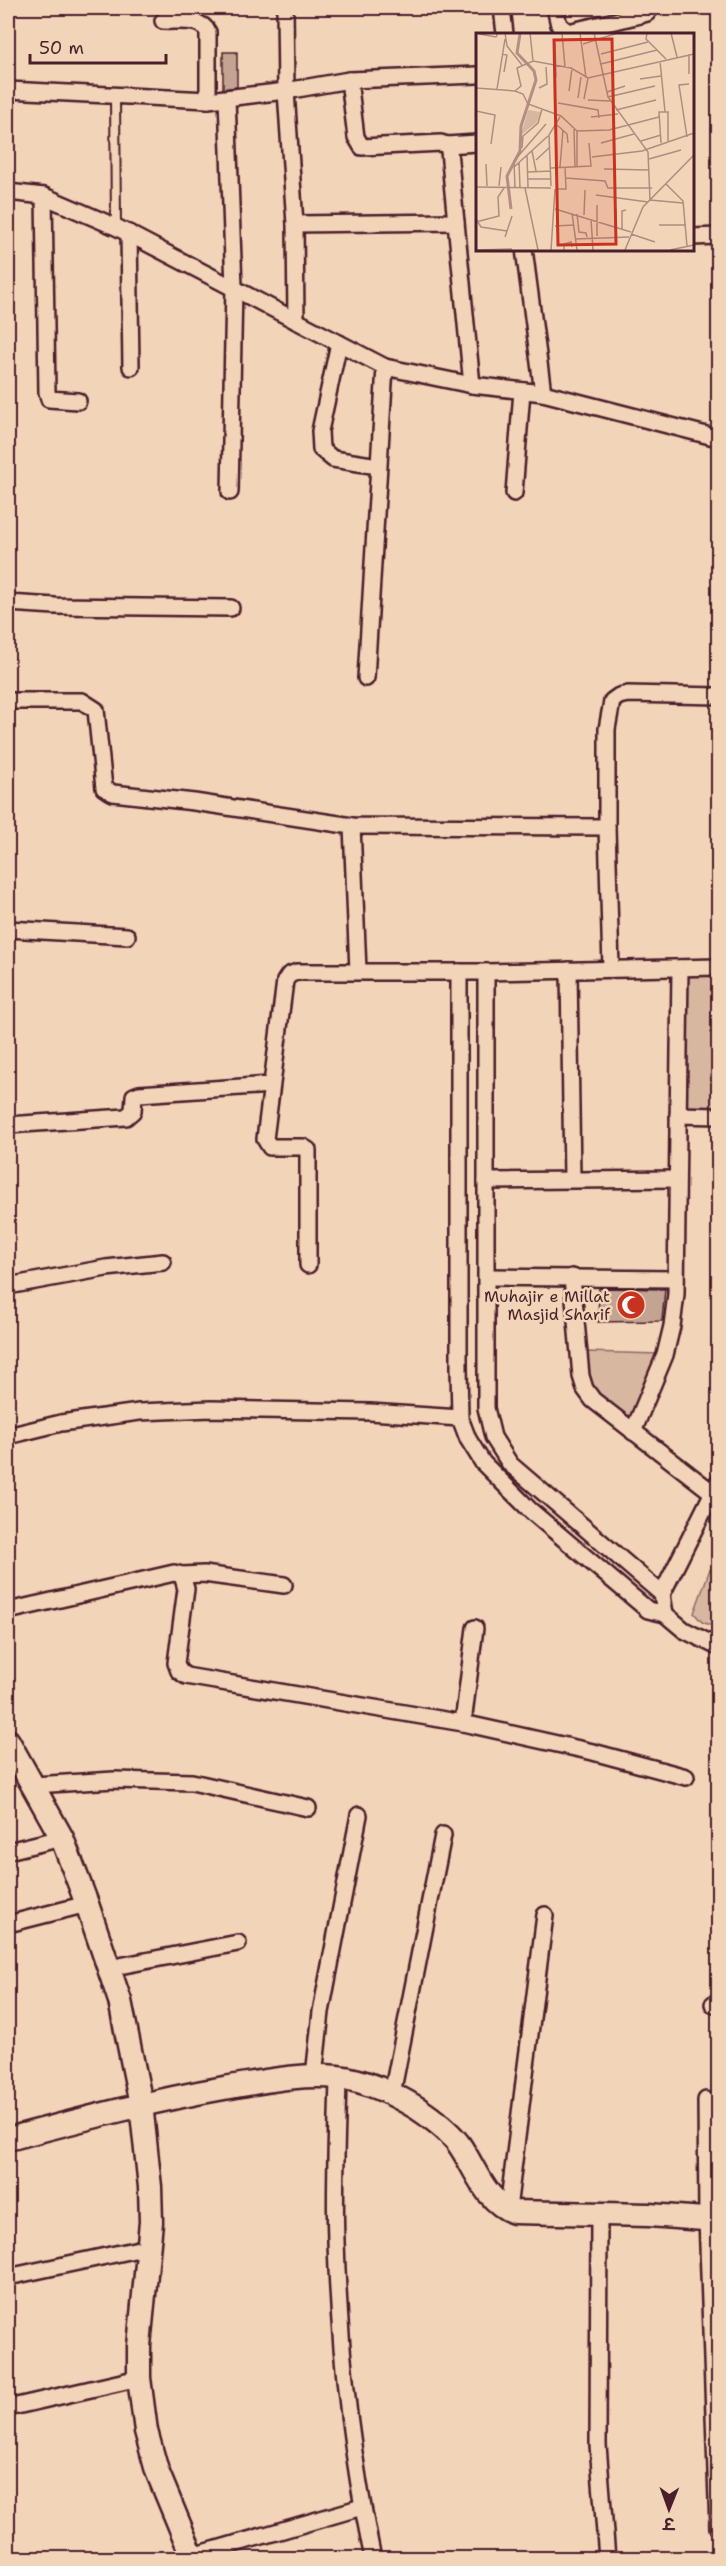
<svg xmlns="http://www.w3.org/2000/svg" width="726" height="2566" font-family="'Shantell Sans','Playpen Sans Deva',sans-serif">
  <style>
    .green { fill: #d7b7a0; stroke: #906b66; stroke-width: 1.5 }
    .building { fill: #c3a391; stroke: #4a1f2b; stroke-width: 1.5 }
    .lines { fill: none; stroke-linecap: round; stroke-linejoin: round }
    .lane-casing { stroke: #4a1f2b; stroke-width: 12 }
    .street-casing { stroke: #4a1f2b; stroke-width: 20 }
    .secondary-casing { stroke: #4a1f2b; stroke-width: 27 }
    .lane { stroke: #f2d5b8; stroke-width: 8 }
    .street { stroke: #f2d5b8; stroke-width: 15 }
    .secondary { stroke: #f2d5b8; stroke-width: 22 }
    .labels { text-anchor: middle; dominant-baseline: central; stroke-width: 5; stroke-linejoin: round; paint-order: stroke }
    .poi-label { font-size: 16px; fill: #4a1f2b; stroke: #f2d5b8; text-anchor: end }
    .inset-river { fill: none; stroke: #b28f82; stroke-width: 3 }
    .inset-road { fill: none; stroke: #af8c80; stroke-width: 1.5 }
    .view { fill: #c8321e; fill-opacity: 0.15; stroke: #c8321e; stroke-width: 3 }
    .inset-edge { fill: none; stroke: #4a1f2b; stroke-width: 3 }
  </style>
  <rect width="100%" height="100%" fill="#f2d5b8"/>
  <filter id="ink" filterUnits="userSpaceOnUse"><feTurbulence type="fractalNoise" baseFrequency=".0167" numOctaves="2"/><feDisplacementMap in="SourceGraphic" scale="12" xChannelSelector="R" yChannelSelector="G"/><feConvolveMatrix kernelMatrix="1 2 1 2 8 2 1 2 1" color-interpolation-filters="sRGB"/></filter>
  <g filter="url(#ink)">
    <g class="green">
      <path d="M 718,974 L 718,1110 L 687,1110 L 687,975 Z"/>
      <path d="M 586,1352 L 659,1354 L 632,1421 C 599,1396 587,1397 586,1352 Z"/>
      <path d="M 710,1569 L 718,1574 L 718,1628 L 702,1622 L 694,1613 Z"/>
    </g>
    <g class="building">
      <path d="M 223,52 L 237,52 L 237,87 L 223,89 Z"/>
      <path d="M 599,1288 L 665,1289 L 662,1321 L 598,1322 Z"/>
    </g>
    <g class="lines">
      <g class="lane-casing">
        <path id="lane" d="M 115,96 L 116,227"/>
      </g>
      <g class="street-casing">
        <g id="street">
          <path d="M 285,8 L 286,91 L 295,224 L 296,321"/>
          <path d="M 502,8 L 505,34"/>
          <path d="M 555,8 L 559,25 L 568,32 L 636,16 L 647,13 L 651,8"/>
          <path d="M 163,21 C 178,22 200,17 208,32 L 208,100"/>
          <path d="M 349,80 L 356,137 L 362,147 L 441,143 L 447,145 L 449,151 L 472,385"/>
          <path d="M 8,90 L 208,100 L 286,91 L 349,80 L 477,75"/>
          <path d="M 227,98 L 234,287 L 230,492"/>
          <path d="M 447,145 L 477,143"/>
          <path d="M 8,192 L 44,196 L 116,227 L 385,367 L 472,385 L 543,393 L 718,438"/>
          <path d="M 44,196 L 47,392 L 49,399 L 78,401"/>
          <path d="M 295,224 L 456,222"/>
          <path d="M 129,233 L 131,367"/>
          <path d="M 692,237 L 718,236"/>
          <path d="M 524,249 L 543,393"/>
          <path d="M 339,343 L 320,431 L 321,449 L 333,459 L 378,466"/>
          <path d="M 514,493 L 522,391"/>
          <path d="M 8,603 L 55,606 L 231,608"/>
          <path d="M 366,678 L 385,367"/>
          <path d="M 8,701 L 82,701 L 96,710 L 104,788 L 113,793 L 194,802 L 352,826 L 607,827"/>
          <path d="M 352,826 L 358,971"/>
          <path d="M 8,929 L 127,936"/>
          <path d="M 611,969 L 607,827 L 607,729 L 612,701 L 619,696 L 628,694 L 718,696"/>
          <path d="M 569,970 L 572,1179"/>
          <path d="M 459,972 L 459,1367 L 460,1418 L 468,1439 L 483,1463 L 531,1511 L 648,1610 L 665,1614 L 684,1630 L 718,1647"/>
          <path d="M 486,972 L 486,1408 L 493,1437 L 510,1464 L 662,1594 L 665,1614"/>
          <path d="M 678,1115 L 718,1116"/>
          <path d="M 8,1125 L 126,1117 L 133,1111 L 134,1096 L 139,1094 L 271,1085"/>
          <path d="M 486,1181 L 677,1179"/>
          <path d="M 308,1265 L 308,1150 L 303,1147 L 270,1147 L 265,1139 L 285,981 L 289,975 L 297,972 L 486,972 L 718,967"/>
          <path d="M 487,1277 L 676,1279"/>
          <path d="M 572,1277 L 581,1376 L 585,1389 L 593,1400 L 713,1493"/>
          <path d="M 8,1286 L 106,1268 L 163,1262"/>
          <path d="M 633,1432 L 665,1355 L 672,1326 L 676,1294 L 680,968"/>
          <path d="M 8,1436 L 61,1423 L 139,1412 L 211,1409 L 370,1412 L 460,1418"/>
          <path d="M 182,1575 L 186,1589 L 176,1663 L 179,1671 L 186,1676 L 463,1723 L 593,1752 L 686,1777"/>
          <path d="M 662,1594 L 718,1482"/>
          <path d="M 8,1611 L 174,1573 L 182,1575 L 204,1574 L 284,1585"/>
          <path d="M 463,1723 L 475,1628"/>
          <path d="M 34,1785 L 114,1780 L 192,1782 L 308,1808"/>
          <path d="M 8,1851 L 62,1838"/>
          <path d="M 8,1924 L 87,1904"/>
          <path d="M 109,1968 L 238,1943"/>
          <path d="M 713,2004 L 718,2005"/>
          <path d="M 314,2076 L 321,2012 L 359,1815"/>
          <path d="M 338,2077 C 337,2132 334,2187 336,2241 C 339,2348 351,2455 373,2558"/>
          <path d="M 392,2094 L 443,1835"/>
          <path d="M 706,2100 L 707,2218 L 718,2528"/>
          <path d="M 508,2209 L 545,1915"/>
          <path d="M 599,2215 L 598,2445 L 607,2558"/>
          <path d="M 8,2277 L 148,2247"/>
          <path d="M 8,2408 L 139,2378"/>
          <path d="M 186,2558 L 362,2507"/>
        </g>
      </g>
      <g class="secondary-casing">
        <g id="secondary">
          <path d="M 8,1741 L 62,1838 L 87,1904 L 120,2001 L 141,2104 L 150,2187 L 151,2222 L 139,2346 L 139,2378 L 146,2431 L 157,2471 L 193,2558"/>
          <path d="M 8,2139 C 80,2120 151,2101 224,2088 C 261,2082 300,2073 337,2077 C 366,2080 392,2093 417,2108 C 432,2118 447,2129 458,2143 C 476,2168 484,2201 514,2212 L 649,2215 L 718,2220"/>
        </g>
      </g>
      <use href="#lane" class="lane"/>
      <use href="#street" class="street"/>
      <use href="#secondary" class="secondary"/>
    </g>
  </g>
  <defs>
    <g id="mosque-disc" transform="scale(1.5)"><circle r="9.5" fill="#c8321e" stroke="#f2d5b8"/><path d="M3.5-4.9A6 6 0 1 0 3.5 4.9A5 5 0 1 1 3.5-4.9Z" fill="#fff"/></g>
  </defs>
  <g fill-rule="evenodd">
    <use href="#mosque-disc" x="631" y="1305"/>
  </g>
  <g class="labels">
    <g class="poi-label">
      <text x="610" y="1296">Muhajir e Millat<tspan x="610" dy="18">Masjid Sharif</tspan></text>
    </g>
  </g>
  <g transform="translate(476 33)">
    <rect width="218" height="218" fill="#f2d5b8"/>
    <path d="M 52,77 L 65,79 L 61,89 L 45,102 Z" fill="#d7b7a0"/>
    <path class="inset-river" d="M 35,176 L 31,143 L 44,118 L 45,93 L 60,47 L 58,38 L 41,20 L 44,1"/>
    <path class="inset-road" d="M 29,0 L 31,13 L 46,32M 54,0 L 57,28M 86,0 L 89,34M 104,0 L 110,45M 118,0 L 132,64 L 172,119 L 174,167 L 207,170M 171,0 L 170,6 L 190,26M 195,0 L 201,24M 3,1 L 20,4 L 22,0M 79,10 L 80,44M 107,11 L 142,0M 26,21 L 31,22 L 28,39M 125,21 L 172,9M 213,21 L 213,41M 184,28 L 189,79M 125,31 L 181,17M 164,46 L 185,43M 0,55 L 39,58 L 47,61 L 52,71 L 85,83 L 101,98 L 101,134M 63,55 L 71,51 L 70,34M 21,56 L 29,6M 39,58 L 45,53 L 41,35 L 57,28 L 95,35 L 112,45 L 218,21M 93,58 L 96,35M 131,59 L 149,53M 132,64 L 179,53M 102,65 L 105,44M 108,66 L 112,45M 112,67 L 134,68M 82,70 L 122,77 L 123,85M 140,77 L 180,67M 0,78 L 19,82 L 15,111M 115,84 L 142,81M 81,92 L 91,101 L 92,110M 98,96 L 99,134M 101,98 L 133,97 L 183,84M 211,104 L 203,52 L 213,51M 165,108 L 185,102M 125,110 L 158,101M 185,110 L 183,79 L 192,79 L 192,108M 46,115 L 47,103 L 62,90 L 66,76M 56,118 L 60,138M 51,123 L 52,154M 116,124 L 166,118 L 218,100M 173,126 L 205,117M 60,127 L 74,114M 43,129 L 44,155M 10,131 L 11,153M 38,134 L 72,103M 84,134 L 87,97M 75,135 L 115,133 L 113,110M 128,136 L 173,137M 52,139 L 75,138M 90,145 L 129,148 L 132,155 L 176,155M 52,146 L 75,146M 190,151 L 207,168 L 211,213M 23,153 L 25,134M 75,153 L 73,102 L 84,84M 0,154 L 75,155M 39,155 L 38,128 L 70,91M 49,155 L 62,217M 80,156 L 90,156 L 89,134M 120,162 L 172,169M 121,172 L 121,203M 79,176 L 155,199M 96,180 L 101,217M 101,181 L 103,199 L 110,200 L 111,204M 108,182 L 109,157M 0,186 L 5,194 L 31,198M 115,186 L 117,217M 0,189 L 23,183 L 22,164 L 28,155M 183,192 L 210,192M 79,193 L 97,192M 146,196 L 146,178 L 150,177M 155,201 L 179,209M 29,204 L 36,183M 99,206 L 153,204M 0,217 L 36,216M 75,217 L 79,156M 88,217 L 88,211 L 95,209 L 96,214M 149,217 L 167,174 L 218,122M 194,217 L 218,212"/>
    <path class="view" d="M 136,6 L 140,211 L 82,212 L 78,7 Z"/>
    <rect width="218" height="218" class="inset-edge"/>
  </g>
  <rect width="726" height="2566" fill="none" stroke="#f2d5b8" stroke-width="30"/>
  <rect x="15" y="15" width="696" height="2536" fill="none" stroke="#4a1f2b" stroke-width="2" filter="url(#ink)"/>
  <g transform="translate(669 2509) rotate(181)" stroke="#f2d5b8" stroke-width="4.5" paint-order="stroke">
  <path d="M0-4.5L10 22L0 15L-10 22Z" fill="#4a1f2b"/>
  <text y="-9" font-size="16" font-weight="bold" text-anchor="middle" fill="#4a1f2b">उ</text>
  </g>
  <path d="M30 54v9h136v-9" fill="none" stroke="#4a1f2b" stroke-width="3"/>
  <text x="39" y="54" font-size="18" fill="#4a1f2b" stroke="#f2d5b8" stroke-width="4.5" paint-order="stroke">50 m</text>
</svg>
